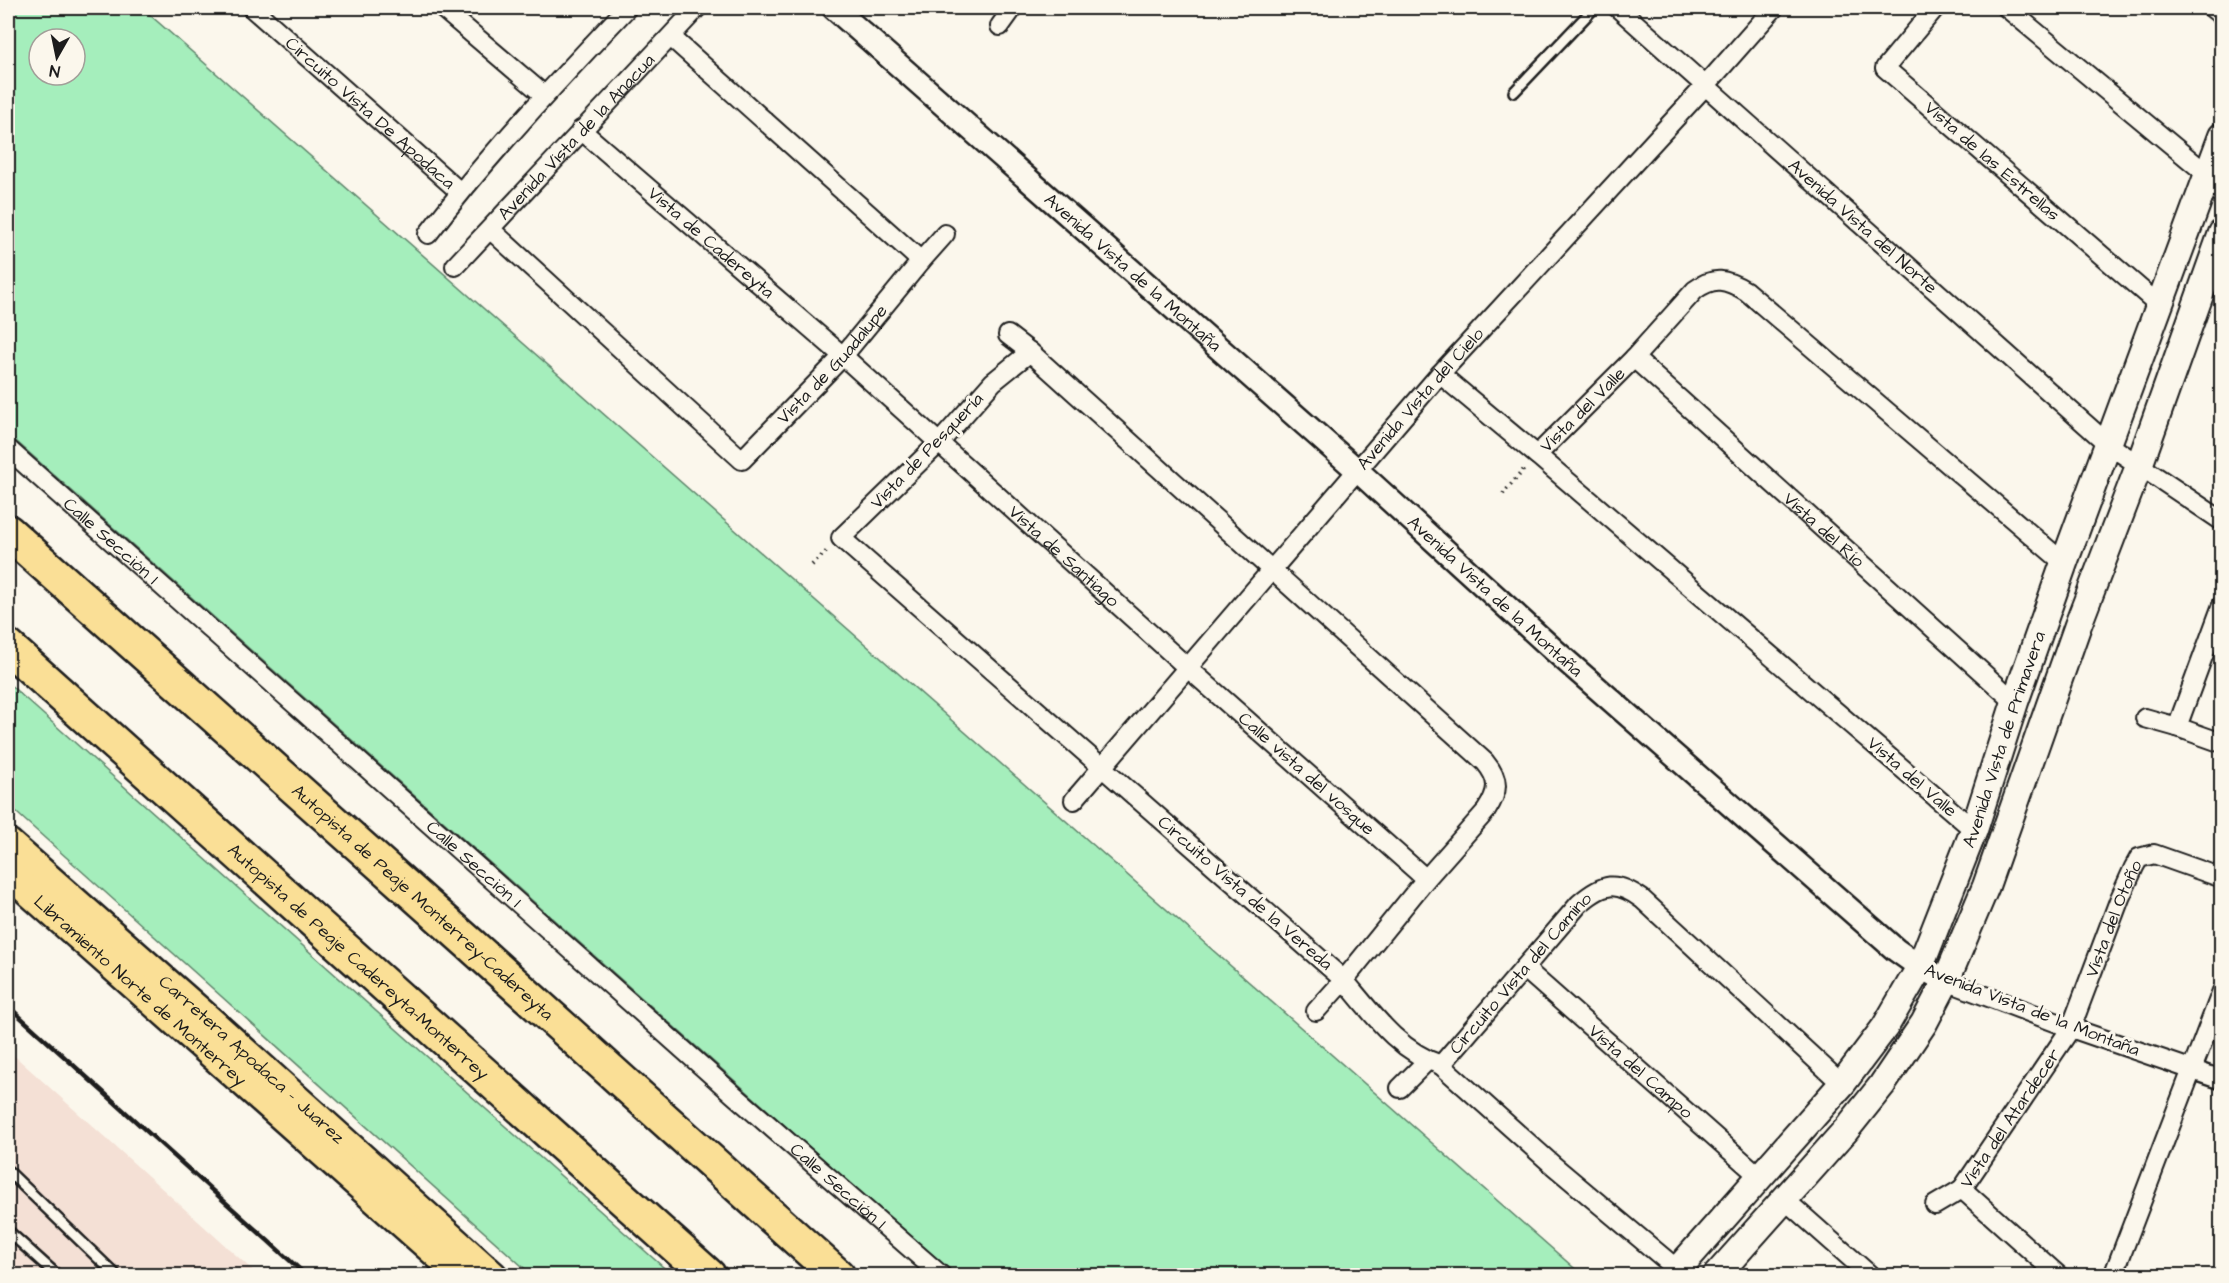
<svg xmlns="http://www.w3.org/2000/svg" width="2229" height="1283" font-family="'Architects Daughter',sans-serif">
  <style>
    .built { fill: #f4e0d5 }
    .green { fill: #a5eebc; stroke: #60856c; stroke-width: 1.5; fill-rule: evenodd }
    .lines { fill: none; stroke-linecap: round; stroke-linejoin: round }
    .service-casing { stroke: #1c1c1c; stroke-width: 14 }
    .minor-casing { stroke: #1c1c1c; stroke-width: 22 }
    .tertiary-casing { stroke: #1c1c1c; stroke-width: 27 }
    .secondary-casing { stroke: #1c1c1c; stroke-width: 30 }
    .primary-casing { stroke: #1c1c1c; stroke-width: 33 }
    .motorway-casing { stroke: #1c1c1c; stroke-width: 38 }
    .path { stroke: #1c1c1c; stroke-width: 4; stroke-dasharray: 1.5 4.5; stroke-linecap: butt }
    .service { stroke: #fbf7ec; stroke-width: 9 }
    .minor { stroke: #fbf7ec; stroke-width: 18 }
    .tertiary { stroke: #fbf7ec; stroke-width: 22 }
    .secondary { stroke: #fbf7ec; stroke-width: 26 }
    .primary { stroke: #fadf96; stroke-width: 28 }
    .motorway { stroke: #fadf96; stroke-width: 33 }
    .rail { stroke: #1c1c1c; stroke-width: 4.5 }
    .labels { text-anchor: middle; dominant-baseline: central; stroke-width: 6; stroke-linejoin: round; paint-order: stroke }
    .street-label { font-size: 18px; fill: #1c1c1c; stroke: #fbf7ec }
  </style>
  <rect width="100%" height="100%" fill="#fbf7ec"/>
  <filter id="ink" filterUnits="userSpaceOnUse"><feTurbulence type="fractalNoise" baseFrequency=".0167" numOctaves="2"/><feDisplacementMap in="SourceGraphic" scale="12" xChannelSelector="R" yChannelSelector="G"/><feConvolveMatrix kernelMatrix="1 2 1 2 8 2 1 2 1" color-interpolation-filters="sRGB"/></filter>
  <g filter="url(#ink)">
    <path class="built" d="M 8,1050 L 258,1275 L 8,1275 Z"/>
    <g class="green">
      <path d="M 8,8 L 142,8 L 1582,1275 L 953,1275 L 8,434 ZM 39,39 L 75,39 L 75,75 L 39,75 Z"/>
      <path d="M 8,683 L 672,1275 L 532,1275 L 8,805 Z"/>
    </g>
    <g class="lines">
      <g class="service-casing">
        <g id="service">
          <path d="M 1514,92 L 1594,8"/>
          <path d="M 8,1171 L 117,1276"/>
          <path d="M 8,1231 L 58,1276"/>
        </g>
      </g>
      <g class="minor-casing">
        <g id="minor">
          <path id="s1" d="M 252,8 L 460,192"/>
          <path d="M 442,8 L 544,95"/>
          <path id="s2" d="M 1618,8 L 2109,445 L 2222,521"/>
          <path id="s3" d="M 1935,8 L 1885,68 L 2159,305"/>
          <path d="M 2007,8 L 2208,175"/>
          <path d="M 2212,8 L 2222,16"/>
          <path d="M 1000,26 L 1013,8"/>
          <path id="s4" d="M 581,130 L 843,356 L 1188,668 L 1426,879"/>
          <path id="s5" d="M 491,230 L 742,460 L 843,356 L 921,261 L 671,37"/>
          <path d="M 428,234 C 489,154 558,81 627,8"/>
          <path d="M 921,261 L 945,234"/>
          <path id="s6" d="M 455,266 L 697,8"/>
          <path d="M 1008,335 L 1030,352"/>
          <path d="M 1030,352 L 1485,762 C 1500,780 1499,791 1486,811 L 1426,879 L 1344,980 L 841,538 L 940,442 L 993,382 Z"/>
          <path id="s7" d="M 1634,358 L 2015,702"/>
          <path d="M 1440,374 L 1537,455"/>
          <path id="s8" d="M 8,449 L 733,1094 L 942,1276"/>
          <path d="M 2222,605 L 2177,727 L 2222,743"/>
          <path d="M 2145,718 L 2177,727"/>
          <path id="s9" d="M 1074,800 L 1440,374 L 1706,85 L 1774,8"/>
          <path id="s10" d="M 1974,830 L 1537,455 L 1634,358 L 1695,290 C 1714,276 1726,279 1746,291 L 2064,563"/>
          <path id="s11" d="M 1524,968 L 1759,1176"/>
          <path d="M 1946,981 L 2071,1028 L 2222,1080"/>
          <path d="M 1316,1011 L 1344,980 C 1372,1013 1398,1051 1441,1065"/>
          <path d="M 1400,1088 L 1427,1061"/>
          <path d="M 1784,1199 L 1871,1276"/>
          <path d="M 1935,1205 L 1962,1189"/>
          <path id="s12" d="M 1685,1276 L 1554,1166 L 1441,1065 L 1579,904 C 1603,883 1616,880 1642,899 L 1842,1084"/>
          <path id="s13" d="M 2059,1276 L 1962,1189 L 2071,1028 L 2120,898 L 2134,867 L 2139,858 L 2154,854 L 2222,878"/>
          <path d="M 2113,1276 L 2222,991"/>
        </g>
      </g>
      <g class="tertiary-casing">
        <g id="tertiary">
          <path id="s14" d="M 834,8 L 1358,471 L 1555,651 L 1896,950 L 1920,967 L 1946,981"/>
        </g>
      </g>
      <g class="secondary-casing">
        <g id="secondary">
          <path id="s15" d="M 1672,1276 L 1842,1084 L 1885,1027 L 1920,967 L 1974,830 L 2015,702 L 2064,563 L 2222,136"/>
          <path d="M 1716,1276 L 1846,1130 L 1882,1085 L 1924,1023 L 1946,981 L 1986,886 L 2078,625 L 2139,466 L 2222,233"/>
        </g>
      </g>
      <g class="primary-casing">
        <g id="primary">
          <path id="s16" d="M 8,843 L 210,1021 L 493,1276"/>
          <path id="s17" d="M 8,873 L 462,1276"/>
        </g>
      </g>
      <g class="motorway-casing">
        <g id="motorway">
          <path id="s18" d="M 8,532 L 469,943 L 838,1276"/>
          <path id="s19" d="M 8,647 L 709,1276"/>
        </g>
      </g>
      <g class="path">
        <path d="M 1503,494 L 1526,467"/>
        <path d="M 812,565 L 827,551"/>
      </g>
      <use href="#service" class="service"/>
      <use href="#minor" class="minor"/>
      <use href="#tertiary" class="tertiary"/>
      <use href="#secondary" class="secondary"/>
      <use href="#primary" class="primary"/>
      <use href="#motorway" class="motorway"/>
      <path class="rail" d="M 8,1006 L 307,1276"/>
    </g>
  </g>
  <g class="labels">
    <g class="street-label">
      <text stroke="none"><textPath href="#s1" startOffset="158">Circuito Vista De Apodaca</textPath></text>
      <text stroke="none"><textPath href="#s6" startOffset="177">Avenida Vista de la Anacua</textPath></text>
      <text stroke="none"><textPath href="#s3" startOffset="220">Vista de las Estrellas</textPath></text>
      <text stroke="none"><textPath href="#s2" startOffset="328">Avenida Vista del Norte</textPath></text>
      <text stroke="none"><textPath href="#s4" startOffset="172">Vista de Cadereyta</textPath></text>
      <text stroke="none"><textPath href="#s14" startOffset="399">Avenida Vista de la Montaña</textPath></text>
      <text stroke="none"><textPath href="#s5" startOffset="472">Vista de Guadalupe</textPath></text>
      <text stroke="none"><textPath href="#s9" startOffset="530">Avenida Vista del Cielo</textPath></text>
      <text stroke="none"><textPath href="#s10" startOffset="640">Vista del Valle</textPath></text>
      <text transform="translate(927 451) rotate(-46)">Vista de Pesquería</text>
      <text stroke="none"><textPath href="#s7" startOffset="256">Vista del Río</textPath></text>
      <text stroke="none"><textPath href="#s8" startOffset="138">Calle Sección 1</textPath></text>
      <text stroke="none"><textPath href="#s4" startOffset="644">Vista de Santiago</textPath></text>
      <text stroke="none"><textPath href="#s14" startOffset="885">Avenida Vista de la Montaña</textPath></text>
      <text stroke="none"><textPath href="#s15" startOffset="640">Avenida Vista de Primavera</textPath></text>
      <text stroke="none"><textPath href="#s4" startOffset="970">Calle vista del vosque</textPath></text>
      <text transform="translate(1912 777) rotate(41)">Vista del Valle</text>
      <text stroke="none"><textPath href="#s8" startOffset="624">Calle Sección 1</textPath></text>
      <text transform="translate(1245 893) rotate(41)">Circuito Vista de la Vereda</text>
      <text stroke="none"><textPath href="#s18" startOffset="556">Autopista de Peaje Monterrey-Cadereyta</textPath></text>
      <text stroke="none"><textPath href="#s13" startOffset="442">Vista del Otoño</textPath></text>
      <text stroke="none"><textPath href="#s19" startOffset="471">Autopista de Peaje Cadereyta-Monterrey</textPath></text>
      <text stroke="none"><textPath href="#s12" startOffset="444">Circuito Vista del Camino</textPath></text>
      <text stroke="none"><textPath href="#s17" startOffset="177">Libramiento Norte de Monterrey</textPath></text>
      <text transform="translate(2032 1010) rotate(21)">Avenida Vista de la Montaña</text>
      <text stroke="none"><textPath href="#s16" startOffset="326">Carretera Apodaca - Juarez</textPath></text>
      <text stroke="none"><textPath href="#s11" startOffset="156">Vista del Campo</textPath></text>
      <text stroke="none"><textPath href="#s13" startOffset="216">Vista del Atardecer</textPath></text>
      <text stroke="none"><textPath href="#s8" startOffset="1110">Calle Sección 1</textPath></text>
    </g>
  </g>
  <rect width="2229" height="1283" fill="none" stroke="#fbf7ec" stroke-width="30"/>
  <rect x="15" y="15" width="2199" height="1253" fill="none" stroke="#1c1c1c" stroke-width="2" filter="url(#ink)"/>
  <g transform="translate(57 57) rotate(189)"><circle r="28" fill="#fbf7ec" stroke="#a29f99" stroke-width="1.5"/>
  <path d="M0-4.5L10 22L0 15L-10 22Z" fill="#1c1c1c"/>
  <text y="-9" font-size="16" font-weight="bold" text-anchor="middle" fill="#1c1c1c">N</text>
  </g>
</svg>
